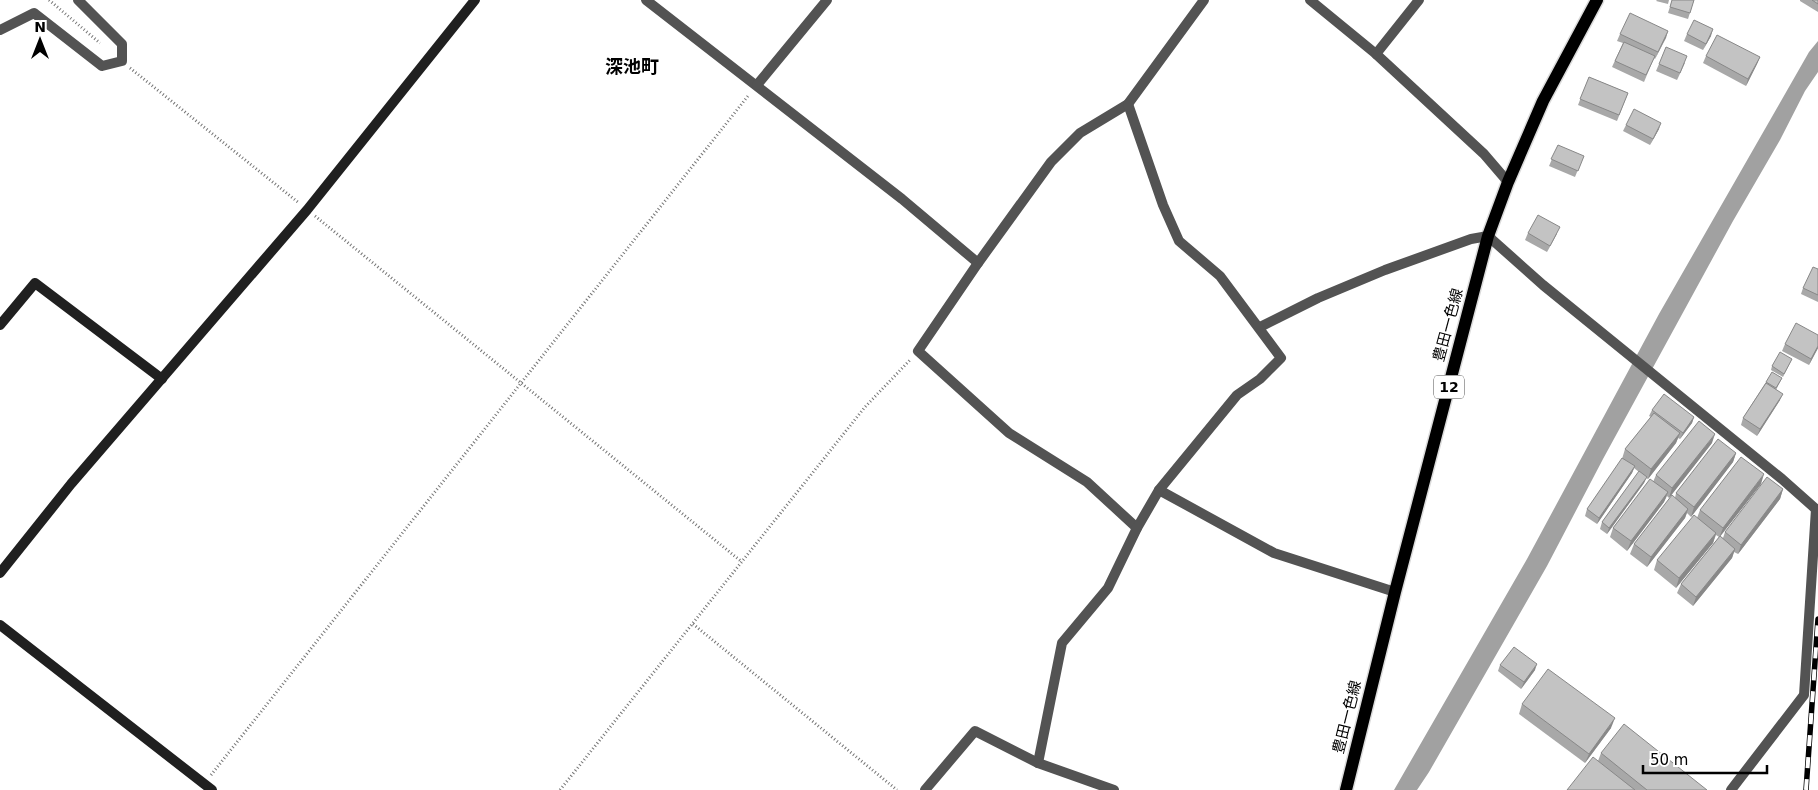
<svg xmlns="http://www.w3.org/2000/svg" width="1818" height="790" font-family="'DejaVu Sans','Noto Sans JP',sans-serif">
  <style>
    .water { fill: #a1a1a1 }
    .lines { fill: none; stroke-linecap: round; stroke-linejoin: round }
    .primary-casing { stroke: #dbdbdb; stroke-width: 15 }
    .path { stroke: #757575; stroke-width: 3; stroke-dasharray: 1 2.5; stroke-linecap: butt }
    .street { stroke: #535353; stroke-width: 10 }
    .secondary { stroke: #202020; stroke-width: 10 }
    .primary { stroke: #000; stroke-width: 12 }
    .rail-casing { stroke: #000; stroke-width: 5.5 }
    .rail { stroke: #fff; stroke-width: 4; stroke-dasharray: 11; stroke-linecap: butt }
    .wall { fill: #a8a8a8 }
    .shaded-wall { fill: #888 }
    .building { fill: #c3c3c3; stroke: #888 }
    .labels { text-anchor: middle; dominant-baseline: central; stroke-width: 4.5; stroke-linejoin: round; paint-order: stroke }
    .shield { fill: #fff; stroke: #4c4c4c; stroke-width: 1 }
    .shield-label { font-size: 14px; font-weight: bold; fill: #000 }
    .street-label { font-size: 15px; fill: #000; stroke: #fff }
    .quarter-label { font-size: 18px; font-weight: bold; fill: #000; stroke: #fff }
  </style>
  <rect width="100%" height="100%" fill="#fff"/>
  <path class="water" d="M 1818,41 L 1818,72 L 1805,91 L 1780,140 L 1733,221 L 1603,459 L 1547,566 L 1429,772 L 1417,790 L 1394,790 L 1527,559 L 1659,314 L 1809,52 Z"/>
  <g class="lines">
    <g class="primary-casing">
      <path id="primary" d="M 1346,790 L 1395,592 L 1488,236 L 1508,182 L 1543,101 L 1597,0"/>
    </g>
    <g class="path">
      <path d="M 49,0 L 100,43"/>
      <path d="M 130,68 L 299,203"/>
      <path d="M 315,216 L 742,562"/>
      <path d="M 693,624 L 897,790"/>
      <path d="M 211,775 L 748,96"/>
      <path d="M 560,790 L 865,407 L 910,360"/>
    </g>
    <g class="street">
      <path d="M 646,0 L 902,199 L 978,263"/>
      <path d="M 1310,0 L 1376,54 L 1484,154 L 1508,182"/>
      <path d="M 0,30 L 34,13 L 102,66 L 122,61 L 122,44 L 78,0"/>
      <path d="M 1376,54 L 1419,0"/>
      <path d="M 757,85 L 827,0"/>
      <path d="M 1260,327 L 1318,298 L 1385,270 L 1471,239 L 1488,236 L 1543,285 L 1782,479 L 1818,511"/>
      <path d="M 1159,490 L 1274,553 L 1395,592"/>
      <path d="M 1137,528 L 1087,482 L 1009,433 L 918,351 L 978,263 L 1051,162 L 1080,133 L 1128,104 L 1204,0"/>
      <path d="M 1038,763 L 1062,643 L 1108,588 L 1137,528 L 1159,490 L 1237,395 L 1260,379 L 1281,358 L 1220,276 L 1179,241 L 1163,205 L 1128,104"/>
      <path d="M 925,790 L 975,731 L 1038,763 L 1114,790"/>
      <path d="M 1731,790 L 1804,695 L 1816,509"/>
    </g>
    <g class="secondary">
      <path d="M 0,325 L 35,283 L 162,379"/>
      <path d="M 0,573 L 71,484 L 307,210 L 475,0"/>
      <path d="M 0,625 L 212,790"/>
    </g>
    <use href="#primary" class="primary"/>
    <g class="rail-casing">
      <path id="rail" d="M 1806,790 L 1818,619"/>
    </g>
    <use href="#rail" class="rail"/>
  </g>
  <g class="wall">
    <path d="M 1657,0 L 1669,0 L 1668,4 L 1656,1 Z"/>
    <path d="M 1672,0 L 1694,0 L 1688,19 L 1668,13 Z"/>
    <path d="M 1800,0 L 1818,0 L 1818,12 L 1800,1 Z"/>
    <path d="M 1668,31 L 1655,59 L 1654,58 L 1644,82 L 1612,67 L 1623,43 L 1617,41 L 1620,34 Z"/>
    <path d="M 1687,34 L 1711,36 L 1703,50 L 1684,41 Z"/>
    <path d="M 1706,56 L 1760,57 L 1757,64 L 1746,86 L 1703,63 Z"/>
    <path d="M 1685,63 L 1677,80 L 1656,71 L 1659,64 Z"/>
    <path d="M 1589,77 L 1628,93 L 1617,121 L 1578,105 Z"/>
    <path d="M 1626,125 L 1659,129 L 1650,145 L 1623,131 Z"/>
    <path d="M 1558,145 L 1581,162 L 1575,177 L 1549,166 Z"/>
    <path d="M 1528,233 L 1557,234 L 1547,252 L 1525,240 Z"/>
    <path d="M 1818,269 L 1818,302 L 1801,294 L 1803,288 Z"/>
    <path d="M 1785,344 L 1818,348 L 1809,365 L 1782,351 Z"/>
    <path d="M 1792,359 L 1783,377 L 1771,370 L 1772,366 Z"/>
    <path d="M 1782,378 L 1776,390 L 1780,400 L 1757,436 L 1741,425 L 1743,418 L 1766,382 Z"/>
    <path d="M 1652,410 L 1694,417 L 1692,423 L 1680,439 L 1678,438 L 1676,443 L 1648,479 L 1646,478 L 1644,483 L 1607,534 L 1600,529 L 1602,522 L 1639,472 L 1634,468 L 1632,473 L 1597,524 L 1585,516 L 1587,509 L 1622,459 L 1625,449 L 1651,417 L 1649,416 Z"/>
    <path d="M 1712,443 L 1669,498 L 1667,496 L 1664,502 L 1627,551 L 1610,537 L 1613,528 L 1653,482 L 1656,475 Z"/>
    <path d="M 1736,453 L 1733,462 L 1691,517 L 1687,513 L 1685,518 L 1647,567 L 1630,554 L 1634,544 L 1675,498 L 1676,493 Z"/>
    <path d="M 1761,484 L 1720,536 L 1723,538 L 1725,532 L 1783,489 L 1780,499 L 1738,554 L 1734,552 L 1732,558 L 1693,606 L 1677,593 L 1681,584 L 1719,537 L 1716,535 L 1713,543 L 1676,588 L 1654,570 L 1657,560 L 1697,518 L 1700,510 Z"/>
    <path d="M 1500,665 L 1535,670 L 1521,689 L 1498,671 Z"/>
    <path d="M 1522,704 L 1611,728 L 1585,763 L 1519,714 Z"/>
    <path d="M 1601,753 L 1707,790 L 1567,790 L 1598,761 Z"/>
  </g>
  <g class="shaded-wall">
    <path d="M 1713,29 L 1711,36 L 1703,50 L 1706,44 Z"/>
    <path d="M 1668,31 L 1666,38 L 1655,59 L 1658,52 Z"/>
    <path d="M 1760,57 L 1757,64 L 1746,86 L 1748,79 Z"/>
    <path d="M 1661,123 L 1659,129 L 1650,145 Z"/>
    <path d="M 1818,346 L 1818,348 L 1809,365 L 1811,359 Z"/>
    <path d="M 1783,394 L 1780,400 L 1757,436 L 1760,429 Z"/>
    <path d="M 1694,417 L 1692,423 L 1680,439 L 1683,433 Z"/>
    <path d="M 1680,433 L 1676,443 L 1648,479 L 1651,469 Z"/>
    <path d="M 1715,434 L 1712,443 L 1669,498 L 1672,488 Z"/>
    <path d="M 1736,453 L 1733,462 L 1691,517 L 1694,507 Z"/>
    <path d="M 1635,466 L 1632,473 L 1597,524 L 1599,518 Z"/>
    <path d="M 1764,474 L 1761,484 L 1719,538 L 1723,528 Z"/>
    <path d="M 1647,477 L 1644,483 L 1607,534 L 1609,528 Z"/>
    <path d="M 1783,489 L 1780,499 L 1738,554 L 1741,545 Z"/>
    <path d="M 1668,492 L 1664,502 L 1627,551 L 1631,541 Z"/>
    <path d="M 1688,509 L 1685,518 L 1647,567 L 1651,557 Z"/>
    <path d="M 1716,533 L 1713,543 L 1676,588 L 1679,578 Z"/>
    <path d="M 1735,549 L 1732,558 L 1693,606 L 1696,597 Z"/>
    <path d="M 1537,664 L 1535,670 L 1521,689 L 1524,682 Z"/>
    <path d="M 1615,718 L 1611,728 L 1585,763 L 1589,754 Z"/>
  </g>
  <g class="building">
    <path d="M 1672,0 L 1694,0 L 1690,13 L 1670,7 Z"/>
    <path d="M 1812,0 L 1818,0 L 1818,4 Z"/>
    <path d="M 1630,13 L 1668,31 L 1658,52 L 1620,34 Z"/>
    <path d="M 1694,20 L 1713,29 L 1706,44 L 1687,34 Z"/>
    <path d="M 1717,35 L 1760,57 L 1748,79 L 1706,56 Z"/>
    <path d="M 1624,42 L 1655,56 L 1646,75 L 1615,61 Z"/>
    <path d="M 1666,47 L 1687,56 L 1680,73 L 1659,64 Z"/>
    <path d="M 1589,77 L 1628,93 L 1619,115 L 1580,99 Z"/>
    <path d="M 1634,109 L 1661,123 L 1653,139 L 1626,125 Z"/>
    <path d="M 1558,145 L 1584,156 L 1578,171 L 1551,159 Z"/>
    <path d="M 1538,215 L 1560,227 L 1550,246 L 1528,233 Z"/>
    <path d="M 1813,267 L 1818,269 L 1818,295 L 1803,288 Z"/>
    <path d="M 1796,323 L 1818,335 L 1818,346 L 1811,359 L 1785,344 Z"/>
    <path d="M 1780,352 L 1792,359 L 1784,374 L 1772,366 Z"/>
    <path d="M 1772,372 L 1782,378 L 1776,388 L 1766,382 Z"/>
    <path d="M 1766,383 L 1783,394 L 1760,429 L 1743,418 Z"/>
    <path d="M 1664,394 L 1694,417 L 1683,433 L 1652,410 Z"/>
    <path d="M 1654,413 L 1680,433 L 1651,469 L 1625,449 Z"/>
    <path d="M 1699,421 L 1715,434 L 1672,488 L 1656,475 Z"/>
    <path d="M 1718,439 L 1736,453 L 1694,507 L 1676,493 Z"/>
    <path d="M 1741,457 L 1764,474 L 1723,528 L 1700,510 Z"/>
    <path d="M 1622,458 L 1635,466 L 1599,518 L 1587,509 Z"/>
    <path d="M 1639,471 L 1647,477 L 1609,528 L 1602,522 Z"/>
    <path d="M 1767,477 L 1783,489 L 1741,545 L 1725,532 Z"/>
    <path d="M 1650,479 L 1668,492 L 1631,541 L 1613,528 Z"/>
    <path d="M 1672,495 L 1688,509 L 1651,557 L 1634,544 Z"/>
    <path d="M 1694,515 L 1716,533 L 1679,578 L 1657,560 Z"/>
    <path d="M 1720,536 L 1735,549 L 1696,597 L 1681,584 Z"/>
    <path d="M 1514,647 L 1537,664 L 1524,682 L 1500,665 Z"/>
    <path d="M 1548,669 L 1615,718 L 1589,754 L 1522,704 Z"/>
    <path d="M 1624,724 L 1707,790 L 1647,790 L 1601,753 Z"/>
    <path d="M 1593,757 L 1635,790 L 1567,790 Z"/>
  </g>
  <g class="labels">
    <rect class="shield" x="1434" y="375.5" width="30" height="23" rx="4"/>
    <g class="shield-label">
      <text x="1449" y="387">12</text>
    </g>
    <g class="street-label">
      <text transform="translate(1448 325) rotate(-75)">豊田一色線</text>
      <text transform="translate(1347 717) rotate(-76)">豊田一色線</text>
    </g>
    <g class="quarter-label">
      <text x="632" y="66">深池町</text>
    </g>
  </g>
  <g transform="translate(40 40)" stroke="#ffffff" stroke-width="4" paint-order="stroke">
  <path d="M0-4L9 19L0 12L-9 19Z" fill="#000000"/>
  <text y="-8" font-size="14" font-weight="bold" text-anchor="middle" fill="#000000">N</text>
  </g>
  <path d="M1643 765v8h124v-8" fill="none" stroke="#000000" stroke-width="2.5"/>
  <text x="1650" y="765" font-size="15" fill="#000000" stroke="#ffffff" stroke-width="4" paint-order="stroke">50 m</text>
</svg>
